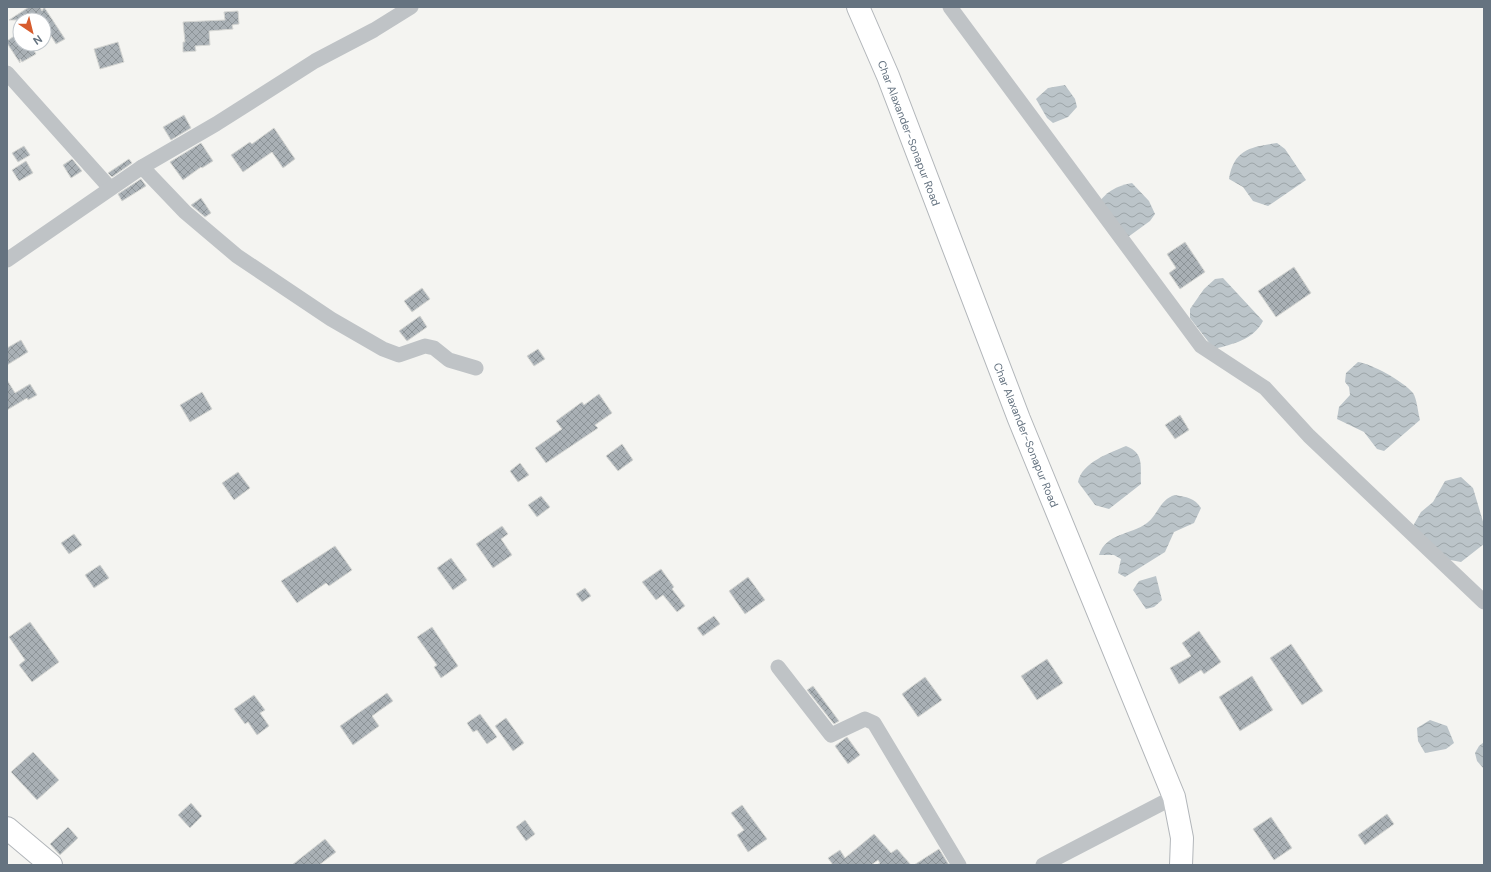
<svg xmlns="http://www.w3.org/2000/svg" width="1491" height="872" font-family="'DM Sans',sans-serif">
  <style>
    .water { fill: url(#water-waves) }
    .building { fill: url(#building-cross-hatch); stroke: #d5d6d3 }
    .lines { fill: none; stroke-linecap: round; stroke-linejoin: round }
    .secondary-casing { stroke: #b2b6ba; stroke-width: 24 }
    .minor { stroke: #bfc3c6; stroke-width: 15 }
    .secondary { stroke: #fff; stroke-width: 22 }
    .labels { text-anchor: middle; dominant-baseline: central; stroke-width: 4; stroke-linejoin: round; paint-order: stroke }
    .street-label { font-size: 11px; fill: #657380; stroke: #fff }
  </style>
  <defs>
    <pattern id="water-waves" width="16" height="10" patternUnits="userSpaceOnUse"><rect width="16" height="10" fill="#bbc4c9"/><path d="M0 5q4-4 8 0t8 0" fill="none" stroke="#9ca4a8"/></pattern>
    <pattern id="building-cross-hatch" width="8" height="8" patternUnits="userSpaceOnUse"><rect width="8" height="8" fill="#a9b0b5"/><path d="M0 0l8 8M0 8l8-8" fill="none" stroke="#8d9498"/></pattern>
  </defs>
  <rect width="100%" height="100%" fill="#f4f4f1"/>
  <g class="water">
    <path d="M 1065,85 L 1075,99 L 1077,107 L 1068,117 L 1053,123 L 1047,118 L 1036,99 L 1048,88 Z"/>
    <path d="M 1277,143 L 1285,149 L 1306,180 L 1268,206 L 1253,201 L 1243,187 L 1229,179 C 1234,149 1251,147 1277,143 Z"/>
    <path d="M 1132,183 L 1149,201 L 1155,214 L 1150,221 L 1128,237 L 1096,206 C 1106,192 1115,186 1132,183 Z"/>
    <path d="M 1223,278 L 1263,321 C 1253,340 1233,344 1214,349 L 1190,318 L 1190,309 L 1204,289 L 1215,279 Z"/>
    <path d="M 1358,362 C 1372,364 1403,381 1413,393 C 1417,399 1418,413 1420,420 L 1384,451 L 1377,449 L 1364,432 L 1337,419 L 1339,407 L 1350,395 L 1349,387 L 1345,382 L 1346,373 Z"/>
    <path d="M 1126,446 C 1145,453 1140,467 1141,484 L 1109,509 L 1095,505 L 1078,482 C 1082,462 1110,453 1126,446 Z"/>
    <path d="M 1461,477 L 1473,488 L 1484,525 L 1484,544 L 1461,562 L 1445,559 L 1413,526 L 1421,512 L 1433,502 L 1445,481 Z"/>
    <path d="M 1175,495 C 1186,497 1195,498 1201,508 L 1194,523 L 1174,532 L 1165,552 L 1125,577 L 1118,573 L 1121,559 L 1114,555 L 1099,555 C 1106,533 1131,535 1147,523 C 1158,515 1160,499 1175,495 Z"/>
    <path d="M 1156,576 L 1162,600 L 1154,607 L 1146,609 L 1133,590 L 1139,581 Z"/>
    <path d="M 1430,720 L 1447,726 L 1454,743 L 1446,749 L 1425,753 L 1418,741 L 1417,728 Z"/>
    <path d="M 1484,742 L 1484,769 L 1477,761 L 1475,753 L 1479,746 Z"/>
  </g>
  <g class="building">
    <path d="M 29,7 L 40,7 L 42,11 L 44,7 L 65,39 L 56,44 L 48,31 L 44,34 L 44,20 L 9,20 Z"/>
    <path d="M 238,11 L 239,24 L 232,25 L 233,29 L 209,31 L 210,45 L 195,46 L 196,51 L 183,52 L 183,42 L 185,42 L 183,22 L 225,20 L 224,12 Z"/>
    <path d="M 20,32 L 20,44 L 30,44 L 36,54 L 22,62 L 20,59 L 20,63 L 7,43 L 7,41 Z"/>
    <path d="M 118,42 L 124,62 L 100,69 L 94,49 Z"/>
    <path d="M 184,115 L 191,128 L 171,140 L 163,127 Z"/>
    <path d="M 274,128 L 295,159 L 283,168 L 272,152 L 243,172 L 231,155 L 250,142 L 252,144 Z"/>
    <path d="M 201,143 L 213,161 L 202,168 L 201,167 L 183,180 L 170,162 Z"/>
    <path d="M 24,146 L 30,155 L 18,162 L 12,153 Z"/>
    <path d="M 72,159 L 82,171 L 71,178 L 63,165 Z"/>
    <path d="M 129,159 L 132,163 L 112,177 L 108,173 Z"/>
    <path d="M 26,161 L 33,173 L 19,181 L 12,170 Z"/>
    <path d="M 141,179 L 146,186 L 122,201 L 118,194 Z"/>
    <path d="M 201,198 L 211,213 L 205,217 L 191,205 Z"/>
    <path d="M 1185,242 L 1205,272 L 1180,289 L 1169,273 L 1176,268 L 1167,254 Z"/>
    <path d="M 1294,267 L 1311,293 L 1276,317 L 1258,291 Z"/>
    <path d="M 422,288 L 430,299 L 412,312 L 404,301 Z"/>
    <path d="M 420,316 L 427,327 L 407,341 L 399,331 Z"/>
    <path d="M 21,340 L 28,352 L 7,365 L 7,348 Z"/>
    <path d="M 538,349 L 545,359 L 534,366 L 527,356 Z"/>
    <path d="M 7,380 L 15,393 L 30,384 L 37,395 L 28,400 L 27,398 L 7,410 Z"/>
    <path d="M 202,392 L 212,409 L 190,422 L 180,405 Z"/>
    <path d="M 599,394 L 612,413 L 595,425 L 598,428 L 546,463 L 535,448 L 562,429 L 556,421 L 582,402 L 584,405 Z"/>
    <path d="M 1180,415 L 1189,430 L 1175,439 L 1165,425 Z"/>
    <path d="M 622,444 L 633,460 L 618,471 L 606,456 Z"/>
    <path d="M 520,463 L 529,475 L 518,482 L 510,471 Z"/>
    <path d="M 238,472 L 250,488 L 234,500 L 222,483 Z"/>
    <path d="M 541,496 L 550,507 L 537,517 L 528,505 Z"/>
    <path d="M 502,526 L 508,534 L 501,539 L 512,555 L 493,568 L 476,544 Z"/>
    <path d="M 74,534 L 82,545 L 69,554 L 61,543 Z"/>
    <path d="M 335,546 L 352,570 L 329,586 L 326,583 L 297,603 L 281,581 Z"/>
    <path d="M 451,558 L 467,580 L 453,590 L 437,568 Z"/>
    <path d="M 100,565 L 109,578 L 94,588 L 85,575 Z"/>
    <path d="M 661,569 L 674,587 L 672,589 L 685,606 L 677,612 L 663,595 L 656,600 L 642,582 Z"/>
    <path d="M 748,577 L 765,600 L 745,614 L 729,591 Z"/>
    <path d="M 585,588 L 591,596 L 582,602 L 576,594 Z"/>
    <path d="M 714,616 L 720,624 L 703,636 L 697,628 Z"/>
    <path d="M 30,622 L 59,662 L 32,682 L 19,665 L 25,660 L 9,637 Z"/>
    <path d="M 432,627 L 458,666 L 441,678 L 434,667 L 437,665 L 417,637 Z"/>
    <path d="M 1199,631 L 1221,662 L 1204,674 L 1201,670 L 1179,684 L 1170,668 L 1191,656 L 1182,643 Z"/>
    <path d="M 1291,644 L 1323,691 L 1302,705 L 1270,658 Z"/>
    <path d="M 1047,659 L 1063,683 L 1037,700 L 1021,676 Z"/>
    <path d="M 1252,676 L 1273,710 L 1240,731 L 1219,697 Z"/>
    <path d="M 925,677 L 942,700 L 918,717 L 902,694 Z"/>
    <path d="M 813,686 L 839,721 L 834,724 L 807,690 Z"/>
    <path d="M 387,693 L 393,701 L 372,716 L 379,726 L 353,745 L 340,726 Z"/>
    <path d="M 254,695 L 265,710 L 260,713 L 269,726 L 257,735 L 248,722 L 245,724 L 234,709 Z"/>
    <path d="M 480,714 L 497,737 L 487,744 L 477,730 L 473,732 L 467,723 Z"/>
    <path d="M 506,718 L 524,743 L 513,751 L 495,726 Z"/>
    <path d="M 847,737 L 860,755 L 848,764 L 835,746 Z"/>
    <path d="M 33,752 L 59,780 L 37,800 L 11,772 Z"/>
    <path d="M 191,803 L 202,816 L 190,828 L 178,815 Z"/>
    <path d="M 742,805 L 767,839 L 748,852 L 737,835 L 744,830 L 731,813 Z"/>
    <path d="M 1387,814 L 1394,824 L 1365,845 L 1358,835 Z"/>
    <path d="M 1271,817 L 1292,848 L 1274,860 L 1253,829 Z"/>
    <path d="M 525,820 L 535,834 L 526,841 L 516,827 Z"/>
    <path d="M 68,827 L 78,838 L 60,855 L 50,844 Z"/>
    <path d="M 874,834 L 891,853 L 897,849 L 911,865 L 877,865 L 880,863 L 878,860 L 871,865 L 833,865 L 828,858 L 840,850 L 845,858 Z"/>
    <path d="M 325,839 L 336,852 L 319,865 L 292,865 Z"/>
    <path d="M 939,849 L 949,865 L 914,865 Z"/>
  </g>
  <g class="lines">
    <g class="secondary-casing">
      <g id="secondary">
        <path d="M 858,7 L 888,76 L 1019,419 L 1174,797 L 1182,838 L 1181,865"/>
        <path d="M 7,828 L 51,865"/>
      </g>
    </g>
    <g class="minor">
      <path d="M 950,7 L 1201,346 L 1265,388 L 1309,436 L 1484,602"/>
      <path d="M 7,73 L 110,188"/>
      <path d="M 142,167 L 185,212 L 237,256 L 331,319 L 383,349 L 399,355 L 425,346 L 434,348 L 449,360 L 476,368"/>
      <path d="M 7,260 L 142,167 L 216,124 L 315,61 L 374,30 L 411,7"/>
      <path d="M 778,667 L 831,735 L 865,719 L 874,723 L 959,865"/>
      <path d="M 1043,865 L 1174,797"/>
    </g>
    <use href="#secondary" class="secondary"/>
  </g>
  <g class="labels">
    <g class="street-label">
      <text transform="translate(909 133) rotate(69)">Char Alaxander-Sonapur Road</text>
      <text transform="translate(1026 435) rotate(68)">Char Alaxander-Sonapur Road</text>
    </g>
  </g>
  <rect width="1491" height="872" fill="none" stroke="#657380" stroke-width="16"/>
  <g transform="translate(32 32) rotate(145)"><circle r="19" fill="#ffffff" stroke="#c1c7cc"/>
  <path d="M0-3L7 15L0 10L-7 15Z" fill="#d75c2e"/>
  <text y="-6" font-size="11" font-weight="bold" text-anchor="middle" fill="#657380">N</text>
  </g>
</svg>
